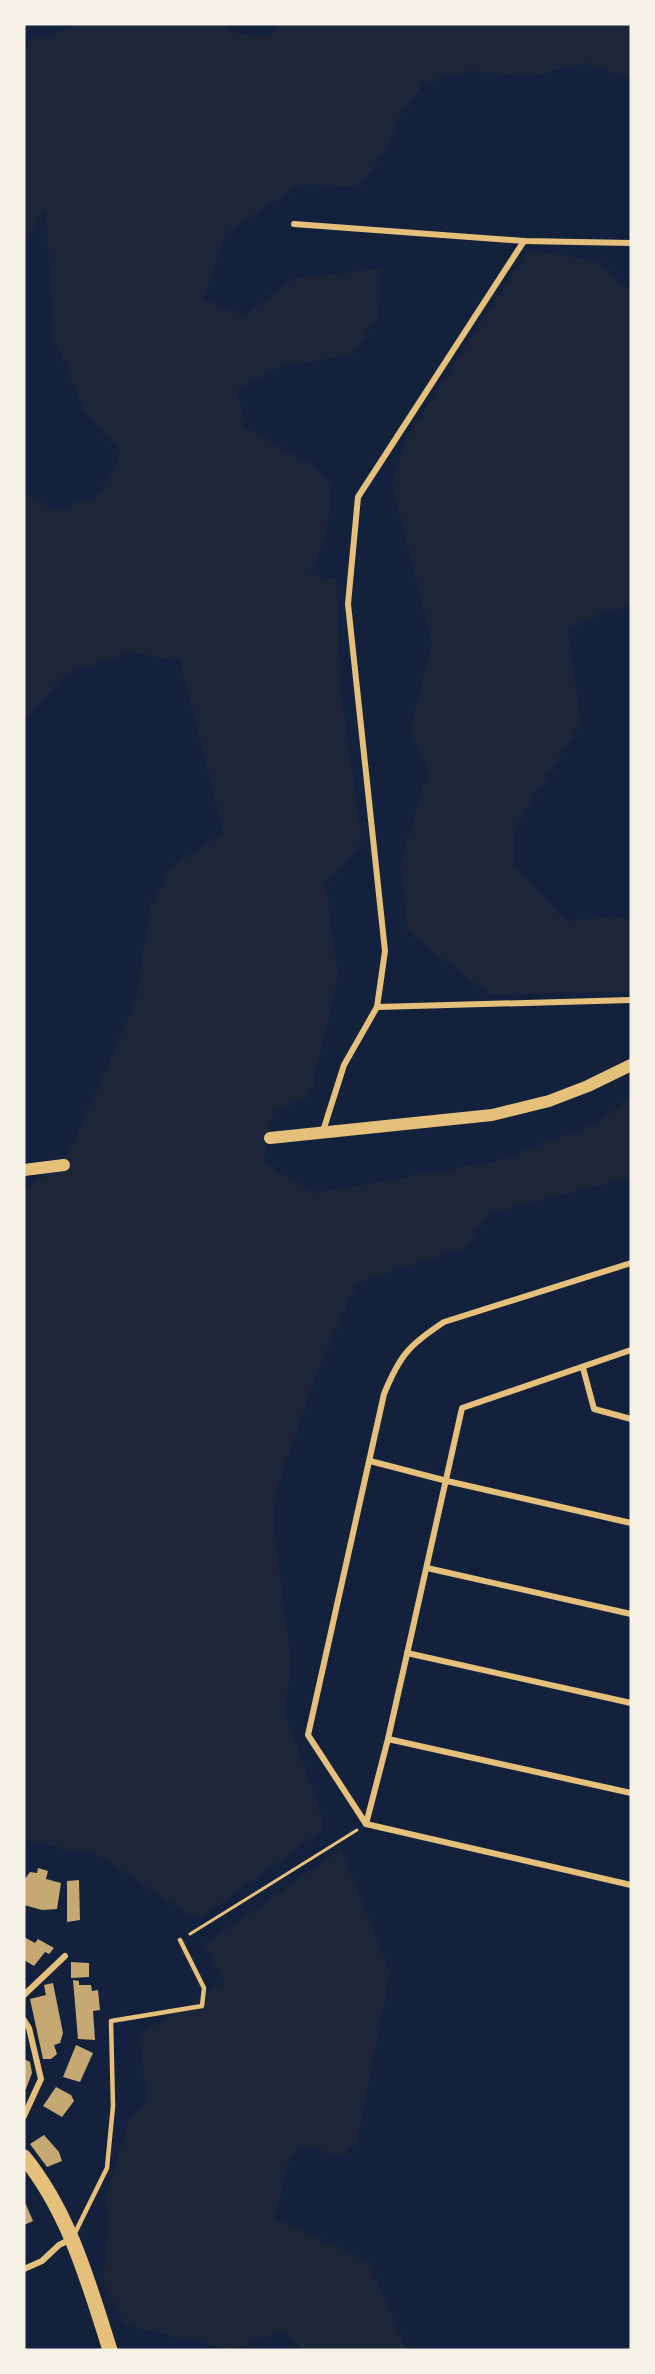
<svg xmlns="http://www.w3.org/2000/svg" width="655" height="2374" font-family="Bitter,serif">
  <style>
    .green { fill: #1d2539 }
    .building { fill: #c6a872 }
    .lines { fill: none; stroke-linecap: round; stroke-linejoin: round }
    .path { stroke: #e5c07b; stroke-width: 3 }
    .service { stroke: #e5c07b; stroke-width: 4.5 }
    .minor { stroke: #e5c07b; stroke-width: 6 }
    .secondary { stroke: #e5c07b; stroke-width: 12 }
    .trunk { stroke: #e5c07b; stroke-width: 15 }
  </style>
  <rect width="100%" height="100%" fill="#14213d"/>
  <g class="green">
    <path d="M 75,24 L 222,24 L 232,32 L 269,37 L 281,24 L 631,24 L 631,80 L 587,63 L 532,76 L 469,71 L 424,83 L 400,116 L 386,150 L 359,187 L 302,184 L 226,233 L 204,298 L 244,316 L 294,278 L 380,269 L 379,316 L 351,355 L 281,366 L 237,390 L 245,427 L 313,465 L 331,485 C 331,520 325,543 310,575 L 336,579 L 341,694 L 362,843 L 326,885 L 338,976 L 311,1094 L 274,1112 L 263,1158 L 282,1174 L 316,1193 L 497,1161 L 597,1123 L 631,1096 L 631,1177 L 488,1214 L 465,1248 L 358,1282 L 319,1368 L 278,1486 L 273,1519 L 291,1662 L 285,1714 L 318,1803 L 323,1830 L 198,1920 L 99,1856 L 24,1840 L 24,1190 L 57,1168 L 71,1148 L 136,1001 L 150,905 L 173,865 L 224,833 L 180,660 L 129,653 L 66,674 L 24,720 L 24,493 L 54,510 L 96,496 L 110,476 L 121,453 L 85,412 L 53,336 L 46,209 L 24,243 L 24,52 L 30,40 L 71,28 Z"/>
    <path d="M 527,251 L 597,260 L 631,292 L 631,605 L 595,616 L 568,629 L 581,723 L 514,830 L 514,865 L 566,921 L 615,917 L 631,920 L 631,992 L 489,994 L 408,932 L 400,866 L 428,769 L 410,731 L 432,641 L 392,484 L 405,440 Z"/>
    <path d="M 341,1849 L 390,1972 L 357,2143 L 343,2156 L 300,2146 L 288,2161 L 275,2218 L 369,2262 L 407,2350 L 304,2350 L 284,2330 L 233,2350 L 125,2325 L 103,2282 L 108,2226 L 106,2197 L 129,2120 L 147,2102 L 139,2035 L 225,1982 L 204,1945 Z"/>
  </g>
  <g class="building">
    <path d="M 38,1868 L 48,1871 L 46,1879 L 61,1883 L 57,1909 L 42,1910 L 24,1905 L 24,1880 L 30,1872 L 37,1873 Z"/>
    <path d="M 79,1880 L 80,1920 L 67,1922 L 67,1881 Z"/>
    <path d="M 24,1937 L 35,1943 L 38,1939 L 54,1948 L 49,1954 L 45,1952 L 34,1966 L 24,1960 Z"/>
    <path d="M 71,1962 L 89,1963 L 89,1977 L 71,1978 Z"/>
    <path d="M 73,1980 L 79,1981 L 79,1985 L 91,1985 L 92,1991 L 98,1990 L 100,2010 L 93,2011 L 95,2040 L 78,2039 Z"/>
    <path d="M 53,1983 L 63,2033 L 60,2043 L 54,2045 L 57,2054 L 51,2059 L 43,2059 L 30,1999 L 46,1995 L 44,1985 Z"/>
    <path d="M 76,2045 L 93,2053 L 80,2082 L 63,2077 Z"/>
    <path d="M 24,2059 L 30,2062 L 32,2073 L 26,2089 L 24,2088 Z"/>
    <path d="M 56,2087 L 71,2095 L 74,2101 L 62,2117 L 43,2106 Z"/>
    <path d="M 44,2135 L 59,2152 L 62,2161 L 47,2167 L 30,2144 Z"/>
    <path d="M 24,2200 L 33,2221 L 24,2225 Z"/>
  </g>
  <g class="lines">
    <path class="path" d="M 190,1934 L 357,1830"/>
    <path class="service" d="M 74,2235 L 107,2168 L 113,2106 L 111,2021 L 202,2006 L 204,1988 L 180,1940"/>
    <g class="minor">
      <path d="M 294,224 L 524,241 L 631,243"/>
      <path d="M 377,1007 L 631,1000"/>
      <path d="M 323,1131 L 344,1065 L 377,1007 L 385,951 L 348,604 L 358,497 L 524,241"/>
      <path d="M 631,1263 L 444,1322 C 409,1345 400,1355 384,1394 L 308,1735 L 366,1824 L 631,1885"/>
      <path d="M 583,1368 L 594,1409 L 631,1419"/>
      <path d="M 370,1461 L 447,1481 L 631,1523"/>
      <path d="M 427,1568 L 631,1614"/>
      <path d="M 407,1653 L 631,1703"/>
      <path d="M 388,1739 L 631,1793"/>
      <path d="M 366,1824 L 388,1739 L 462,1408 L 631,1350"/>
      <path d="M 24,1995 L 65,1956"/>
      <path d="M 24,2020 L 29,2028 L 41,2079 L 24,2116"/>
      <path d="M 24,2269 L 42,2261 L 59,2245 L 71,2239"/>
    </g>
    <g class="secondary">
      <path d="M 270,1138 L 492,1115 L 549,1101 L 588,1086 L 631,1065"/>
      <path d="M 24,1170 L 64,1165"/>
    </g>
    <path class="trunk" d="M 24,2157 C 69,2212 89,2284 110,2350"/>
  </g>
  <rect width="655" height="2374" fill="none" stroke="#f6f1e7" stroke-width="51"/>
</svg>
